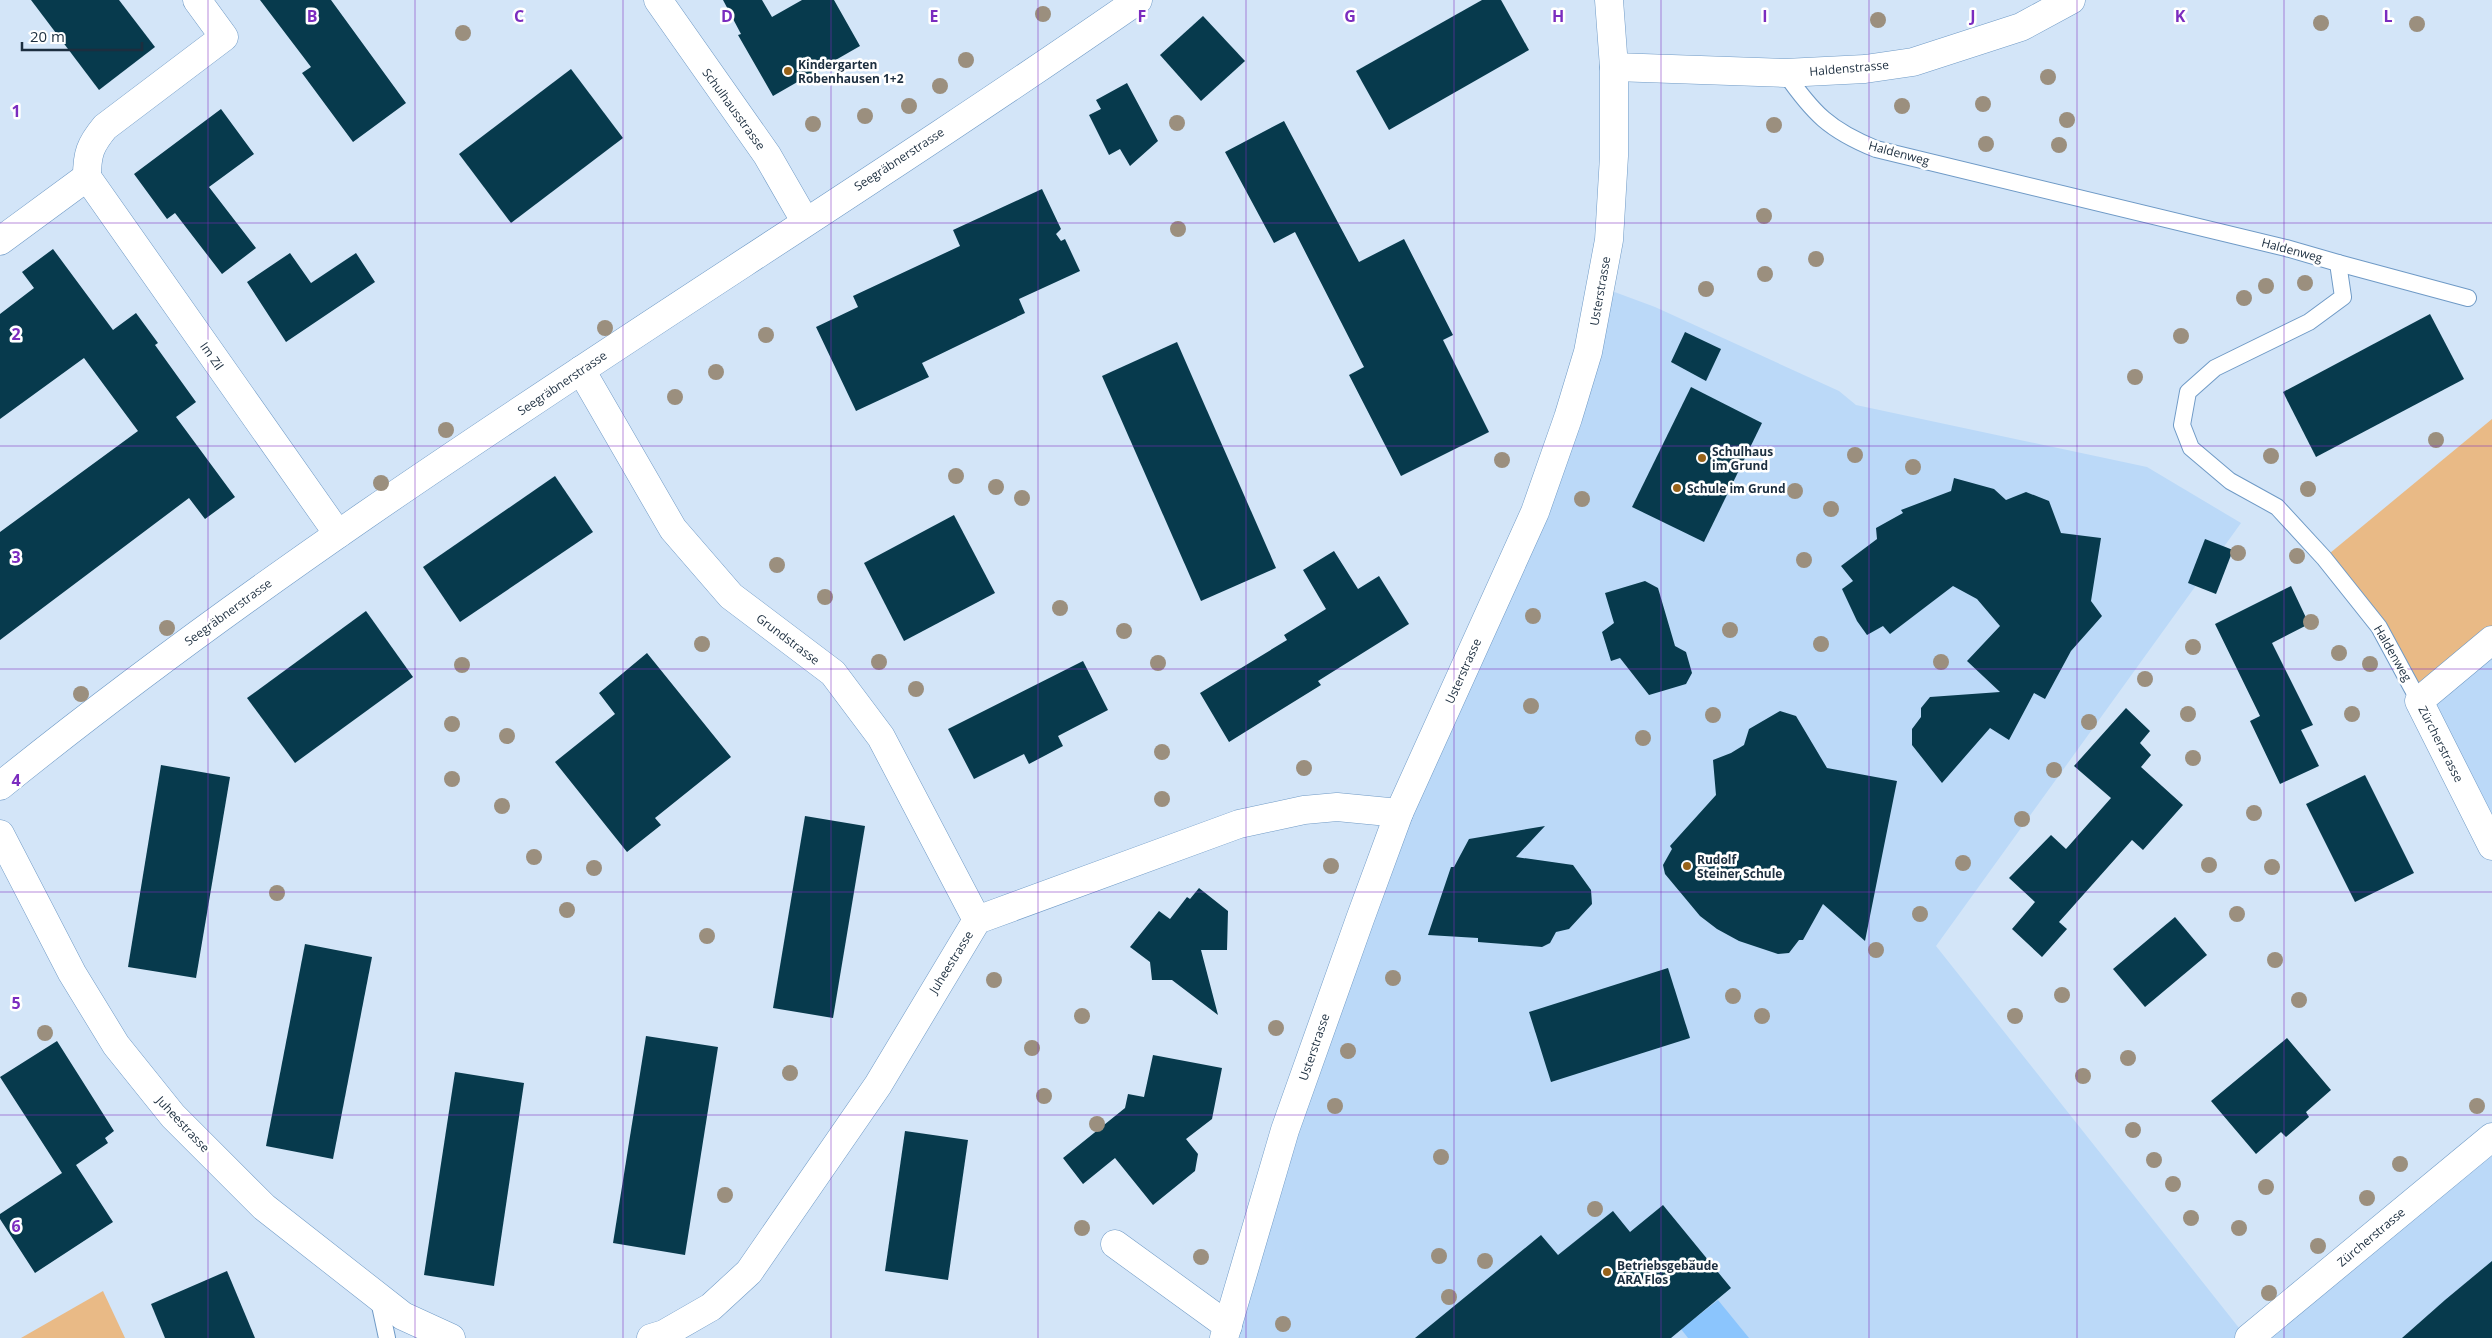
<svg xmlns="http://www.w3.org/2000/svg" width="2492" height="1338" font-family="'Open Sans',sans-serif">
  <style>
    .built { fill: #bbd9f8 }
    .green { fill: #e9ba86 }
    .water { fill: #8bc5fd }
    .building { fill: #073a4d }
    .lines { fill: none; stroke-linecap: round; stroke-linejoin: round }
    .lane-casing { stroke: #6f9ac6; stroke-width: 18 }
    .street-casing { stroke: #6f9ac6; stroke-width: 29 }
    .secondary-casing { stroke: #6f9ac6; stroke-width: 29 }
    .lane { stroke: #fff; stroke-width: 16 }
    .street { stroke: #fff; stroke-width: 28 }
    .secondary { stroke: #fff; stroke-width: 28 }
    .tree { fill: #9b8f7e }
    .grid { fill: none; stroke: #7b2cbf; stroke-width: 1; stroke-opacity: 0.55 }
    .poi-dot { fill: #976219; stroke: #fff; stroke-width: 2 }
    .labels { text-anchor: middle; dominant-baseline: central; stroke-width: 5; stroke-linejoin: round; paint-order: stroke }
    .poi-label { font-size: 12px; font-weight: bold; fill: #1c2e3f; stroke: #fff; text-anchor: start }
    .street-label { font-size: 12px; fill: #1c2e3f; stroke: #fff }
    .grid-label { font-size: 16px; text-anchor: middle; font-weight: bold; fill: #7b2cbf; stroke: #fff; stroke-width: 5; stroke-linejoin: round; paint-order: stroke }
  </style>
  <rect width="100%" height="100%" fill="#d3e5f8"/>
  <g class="built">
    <path d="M 1601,287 L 1655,307 L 1839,391 L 1856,405 L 2147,467 L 2241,523 L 1936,946 L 2247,1338 L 1224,1338 L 1285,1130 L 1513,560 Z"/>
    <path d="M 2492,640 L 2492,846 L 2419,701 Z"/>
    <path d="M 2492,1137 L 2492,1338 L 2250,1338 Z"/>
  </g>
  <g class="green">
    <path d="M 2492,419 L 2492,640 L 2419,701 L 2324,558 Z"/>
    <path d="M 103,1291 L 125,1338 L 21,1338 Z"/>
  </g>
  <path class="water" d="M 1718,1300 L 1749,1338 L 1688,1338 L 1681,1329 Z"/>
  <g class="building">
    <path d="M 31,0 L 119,0 L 155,47 L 99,90 Z"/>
    <path d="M 260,0 L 331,0 L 406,103 L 353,142 L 302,73 L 311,67 Z"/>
    <path d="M 723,0 L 762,0 L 772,17 L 802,0 L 834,0 L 860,46 L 773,96 L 738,35 L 741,34 Z"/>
    <path d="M 1482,0 L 1501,0 L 1529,50 L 1389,130 L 1356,71 Z"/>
    <path d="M 1203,16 L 1245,61 L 1201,101 L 1160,55 Z"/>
    <path d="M 571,69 L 623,138 L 511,223 L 459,154 Z"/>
    <path d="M 1127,83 L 1158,141 L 1130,166 L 1120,149 L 1109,155 L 1089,115 L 1101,109 L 1096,100 Z"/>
    <path d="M 221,109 L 254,154 L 209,187 L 256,248 L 222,274 L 175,213 L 167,219 L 134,174 Z"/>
    <path d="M 1284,121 L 1359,262 L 1404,239 L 1453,335 L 1443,340 L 1489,432 L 1401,476 L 1349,375 L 1364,367 L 1295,232 L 1274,243 L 1225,152 Z"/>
    <path d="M 1042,189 L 1061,229 L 1056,234 L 1061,241 L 1065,239 L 1080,271 L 1019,299 L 1025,313 L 922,363 L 929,377 L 856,411 L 816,327 L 858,307 L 853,296 L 960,246 L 953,230 Z"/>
    <path d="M 53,249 L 113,330 L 136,313 L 158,343 L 155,345 L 196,402 L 176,417 L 235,497 L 205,519 L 189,498 L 0,640 L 0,532 L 138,431 L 84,358 L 0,419 L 0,314 L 34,288 L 22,272 Z"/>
    <path d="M 290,253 L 311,283 L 356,253 L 375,282 L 286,342 L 247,282 Z"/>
    <path d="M 2430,314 L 2464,379 L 2316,457 L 2283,392 Z"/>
    <path d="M 1685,332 L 1721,349 L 1706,381 L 1671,362 Z"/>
    <path d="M 1177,342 L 1276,568 L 1201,601 L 1102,376 Z"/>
    <path d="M 1691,387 L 1762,423 L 1704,542 L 1632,507 Z"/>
    <path d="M 555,476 L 593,532 L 460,622 L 423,567 Z"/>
    <path d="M 1954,478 L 1994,489 L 2006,500 L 2026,492 L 2049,501 L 2061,533 L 2101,538 L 2091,601 L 2102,616 L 2071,651 L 2045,699 L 2034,693 L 2009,740 L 1990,728 L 1942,783 L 1912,745 L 1912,729 L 1921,717 L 1921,708 L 1930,697 L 2000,692 L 1967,661 L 2000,626 L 1977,599 L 1953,586 L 1890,634 L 1883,626 L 1867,635 L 1857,621 L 1842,589 L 1853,581 L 1841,566 L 1877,539 L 1876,528 L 1903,513 L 1901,510 L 1951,491 Z"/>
    <path d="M 954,515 L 995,593 L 904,641 L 864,563 Z"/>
    <path d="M 2205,539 L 2233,550 L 2216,594 L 2188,583 Z"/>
    <path d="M 1334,551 L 1358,589 L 1379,576 L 1409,624 L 1318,681 L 1321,685 L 1229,742 L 1200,693 L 1287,640 L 1284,635 L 1326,609 L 1303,570 Z"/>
    <path d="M 1645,581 L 1658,588 L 1675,646 L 1686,652 L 1692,673 L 1686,684 L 1649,695 L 1620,658 L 1611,661 L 1602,632 L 1614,623 L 1605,593 Z"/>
    <path d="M 2291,586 L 2309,624 L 2272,643 L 2313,725 L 2301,730 L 2319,766 L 2280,784 L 2250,721 L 2260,716 L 2215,624 Z"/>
    <path d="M 366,611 L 413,677 L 295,763 L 247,698 Z"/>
    <path d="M 647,653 L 731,757 L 655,818 L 661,825 L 627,852 L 555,762 L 615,714 L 599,693 Z"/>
    <path d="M 1083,661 L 1108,710 L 1058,736 L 1063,746 L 1029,764 L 1024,754 L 974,779 L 948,729 Z"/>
    <path d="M 2126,708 L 2150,731 L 2140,743 L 2151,755 L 2141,767 L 2183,805 L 2143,850 L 2132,840 L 2059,922 L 2067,929 L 2042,957 L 2012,929 L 2035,902 L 2009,878 L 2051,835 L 2066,849 L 2111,798 L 2074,766 Z"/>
    <path d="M 1780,711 L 1796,716 L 1827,768 L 1897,781 L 1865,941 L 1823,904 L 1803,940 L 1799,940 L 1789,953 L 1778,954 L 1739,941 L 1717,929 L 1700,916 L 1665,874 L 1663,865 L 1672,849 L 1670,846 L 1716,795 L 1713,760 L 1731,753 L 1744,745 L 1749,729 Z"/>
    <path d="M 161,765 L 230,777 L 196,978 L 128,967 Z"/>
    <path d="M 2365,775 L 2414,873 L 2355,902 L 2306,804 Z"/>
    <path d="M 805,816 L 865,826 L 833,1018 L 773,1008 Z"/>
    <path d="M 1545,826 L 1516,857 L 1573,865 L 1591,890 L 1592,904 L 1569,929 L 1556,932 L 1550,943 L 1542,947 L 1478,942 L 1478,938 L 1428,935 L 1451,867 L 1454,867 L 1469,839 Z"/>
    <path d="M 1199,888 L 1228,911 L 1227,950 L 1201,950 L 1218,1015 L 1172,980 L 1152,980 L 1150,962 L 1130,947 L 1159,911 L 1170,919 L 1187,897 L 1190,899 Z"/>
    <path d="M 2175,917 L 2207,955 L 2145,1007 L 2113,969 Z"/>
    <path d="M 305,944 L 372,957 L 333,1159 L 266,1146 Z"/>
    <path d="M 1668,968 L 1690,1038 L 1551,1082 L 1529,1012 Z"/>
    <path d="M 646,1036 L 718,1047 L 685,1255 L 613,1243 Z"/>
    <path d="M 2287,1038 L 2331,1090 L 2306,1112 L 2309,1117 L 2286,1137 L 2281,1132 L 2256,1154 L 2211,1101 Z"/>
    <path d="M 57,1041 L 114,1131 L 105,1138 L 108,1143 L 76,1165 L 113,1222 L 35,1273 L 0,1219 L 0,1214 L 62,1173 L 0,1077 Z"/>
    <path d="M 1153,1055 L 1222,1068 L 1212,1119 L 1186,1139 L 1198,1154 L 1195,1171 L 1153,1205 L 1115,1158 L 1083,1184 L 1063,1158 L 1125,1108 L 1128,1094 L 1144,1097 Z"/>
    <path d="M 455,1072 L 524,1083 L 494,1286 L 424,1275 Z"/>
    <path d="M 905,1131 L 968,1140 L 948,1280 L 885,1271 Z"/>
    <path d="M 1663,1205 L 1731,1288 L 1671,1338 L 1415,1338 L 1541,1235 L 1558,1255 L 1613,1211 L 1630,1232 Z"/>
    <path d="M 2492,1261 L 2492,1338 L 2402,1338 L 2445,1300 Z"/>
    <path d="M 227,1271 L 255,1338 L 165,1338 L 151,1304 Z"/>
  </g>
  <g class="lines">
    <g class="lane-casing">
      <g id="lane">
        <path d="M 1785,73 C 1813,113 1829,130 1876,149 L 2286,248 L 2338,263 L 2343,297 L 2309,322 L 2215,368 L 2188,392 L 2182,425 L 2191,448 L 2230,481 L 2277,507 L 2324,558 L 2379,627 L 2419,701"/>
        <path d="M 2338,263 L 2468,298"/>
        <path d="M 378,1296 L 387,1338"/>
      </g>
    </g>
    <g class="street-casing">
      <g id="street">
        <path d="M 658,0 L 767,155 L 805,221"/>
        <path d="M 87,177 C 87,154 90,145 105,127 L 224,37 L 197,0"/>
        <path d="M 0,241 L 87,177 L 338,534"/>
        <path d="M 581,370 L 673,529 L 731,596 L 833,673 L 881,737 L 977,920"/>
        <path d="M 2492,640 L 2419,701 L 2492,846"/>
        <path d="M 0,834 L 72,973 L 116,1045 L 173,1116 L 264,1207 L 403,1316 L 451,1338"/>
        <path d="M 1115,1244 L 1228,1326"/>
        <path d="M 651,1338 L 664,1334 L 711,1307 L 749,1272 L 878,1085 L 977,920 L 1239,824 L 1304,810 L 1337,807 L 1399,813"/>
      </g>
    </g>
    <g class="secondary-casing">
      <g id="secondary">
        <path d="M 1614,67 L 1785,73 L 1865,69 L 1913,62 L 2021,27 L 2071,0"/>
        <path d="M 0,786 C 359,496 759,263 1138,0"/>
        <path d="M 1224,1338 L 1285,1130 L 1360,919 L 1399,813 L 1535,512 L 1568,418 L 1588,352 L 1609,240 L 1614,156 L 1614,67 L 1609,0"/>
        <path d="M 2249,1338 L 2492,1137"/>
      </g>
    </g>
    <use href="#lane" class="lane"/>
    <use href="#street" class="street"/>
    <use href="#secondary" class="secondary"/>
  </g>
  <g class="tree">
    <circle cx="1043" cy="14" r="8"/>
    <circle cx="1878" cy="20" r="8"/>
    <circle cx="2321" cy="23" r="8"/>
    <circle cx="2417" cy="24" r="8"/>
    <circle cx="463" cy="33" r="8"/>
    <circle cx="966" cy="60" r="8"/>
    <circle cx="2048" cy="77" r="8"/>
    <circle cx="940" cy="86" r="8"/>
    <circle cx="1983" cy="104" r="8"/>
    <circle cx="909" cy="106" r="8"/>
    <circle cx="1902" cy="106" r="8"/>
    <circle cx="865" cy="116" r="8"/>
    <circle cx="2067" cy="120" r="8"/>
    <circle cx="1177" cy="123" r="8"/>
    <circle cx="813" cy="124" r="8"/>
    <circle cx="1774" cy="125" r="8"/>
    <circle cx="1986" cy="144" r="8"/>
    <circle cx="2059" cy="145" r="8"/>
    <circle cx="1764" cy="216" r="8"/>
    <circle cx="1178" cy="229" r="8"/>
    <circle cx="1816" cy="259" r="8"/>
    <circle cx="1765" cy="274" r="8"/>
    <circle cx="2305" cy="283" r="8"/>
    <circle cx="2266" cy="286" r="8"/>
    <circle cx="1706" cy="289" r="8"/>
    <circle cx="2244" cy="298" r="8"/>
    <circle cx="605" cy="328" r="8"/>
    <circle cx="766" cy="335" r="8"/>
    <circle cx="2181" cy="336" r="8"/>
    <circle cx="716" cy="372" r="8"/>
    <circle cx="2135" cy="377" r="8"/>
    <circle cx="675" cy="397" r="8"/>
    <circle cx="446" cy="430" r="8"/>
    <circle cx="2436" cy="440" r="8"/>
    <circle cx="1855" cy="455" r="8"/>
    <circle cx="2271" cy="456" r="8"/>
    <circle cx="1502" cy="460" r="8"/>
    <circle cx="1913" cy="467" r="8"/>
    <circle cx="956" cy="476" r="8"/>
    <circle cx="381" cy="483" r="8"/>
    <circle cx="996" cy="487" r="8"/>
    <circle cx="2308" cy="489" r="8"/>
    <circle cx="1795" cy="491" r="8"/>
    <circle cx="1022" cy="498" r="8"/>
    <circle cx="1582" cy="499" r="8"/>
    <circle cx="1831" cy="509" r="8"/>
    <circle cx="2238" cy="553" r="8"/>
    <circle cx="2297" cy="556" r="8"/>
    <circle cx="1804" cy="560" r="8"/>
    <circle cx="777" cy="565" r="8"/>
    <circle cx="825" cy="597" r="8"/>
    <circle cx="1060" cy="608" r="8"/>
    <circle cx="1533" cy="616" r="8"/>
    <circle cx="2311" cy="622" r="8"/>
    <circle cx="167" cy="628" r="8"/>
    <circle cx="1730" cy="630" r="8"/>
    <circle cx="1124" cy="631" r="8"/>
    <circle cx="702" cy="644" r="8"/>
    <circle cx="1821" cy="644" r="8"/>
    <circle cx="2193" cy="647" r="8"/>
    <circle cx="2339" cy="653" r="8"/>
    <circle cx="879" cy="662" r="8"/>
    <circle cx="1941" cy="662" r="8"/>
    <circle cx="1158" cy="663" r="8"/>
    <circle cx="2370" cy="664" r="8"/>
    <circle cx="462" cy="665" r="8"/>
    <circle cx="2145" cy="679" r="8"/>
    <circle cx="916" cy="689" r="8"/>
    <circle cx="81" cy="694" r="8"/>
    <circle cx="1531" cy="706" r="8"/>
    <circle cx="2188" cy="714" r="8"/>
    <circle cx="2352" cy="714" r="8"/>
    <circle cx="1713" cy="715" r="8"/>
    <circle cx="2089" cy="722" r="8"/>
    <circle cx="452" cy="724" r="8"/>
    <circle cx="507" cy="736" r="8"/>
    <circle cx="1643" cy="738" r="8"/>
    <circle cx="1162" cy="752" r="8"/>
    <circle cx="2193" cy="758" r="8"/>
    <circle cx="1304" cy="768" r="8"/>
    <circle cx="2054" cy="770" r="8"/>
    <circle cx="452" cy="779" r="8"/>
    <circle cx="1162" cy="799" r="8"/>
    <circle cx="502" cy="806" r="8"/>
    <circle cx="2254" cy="813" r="8"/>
    <circle cx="2022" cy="819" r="8"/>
    <circle cx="534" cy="857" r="8"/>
    <circle cx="1963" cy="863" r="8"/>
    <circle cx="2209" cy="865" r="8"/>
    <circle cx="1331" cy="866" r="8"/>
    <circle cx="2272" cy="867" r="8"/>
    <circle cx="594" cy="868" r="8"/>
    <circle cx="277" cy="893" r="8"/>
    <circle cx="567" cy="910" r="8"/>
    <circle cx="1920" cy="914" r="8"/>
    <circle cx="2237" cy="914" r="8"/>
    <circle cx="707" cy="936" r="8"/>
    <circle cx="1876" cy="950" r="8"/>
    <circle cx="2275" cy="960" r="8"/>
    <circle cx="1393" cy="978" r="8"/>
    <circle cx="994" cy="980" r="8"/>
    <circle cx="2062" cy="995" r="8"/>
    <circle cx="1733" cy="996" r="8"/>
    <circle cx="2299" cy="1000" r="8"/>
    <circle cx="1082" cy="1016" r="8"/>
    <circle cx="1762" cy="1016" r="8"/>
    <circle cx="2015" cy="1016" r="8"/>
    <circle cx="1276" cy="1028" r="8"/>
    <circle cx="45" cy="1033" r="8"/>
    <circle cx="1032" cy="1048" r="8"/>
    <circle cx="1348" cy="1051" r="8"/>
    <circle cx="2128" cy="1058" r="8"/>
    <circle cx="790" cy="1073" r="8"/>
    <circle cx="2083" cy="1076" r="8"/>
    <circle cx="1044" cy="1096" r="8"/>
    <circle cx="1335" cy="1106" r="8"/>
    <circle cx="2477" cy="1106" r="8"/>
    <circle cx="1097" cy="1124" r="8"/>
    <circle cx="2133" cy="1130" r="8"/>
    <circle cx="1441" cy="1157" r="8"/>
    <circle cx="2154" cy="1160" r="8"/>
    <circle cx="2400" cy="1164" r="8"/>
    <circle cx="2173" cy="1184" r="8"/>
    <circle cx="2266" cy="1187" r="8"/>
    <circle cx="725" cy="1195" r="8"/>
    <circle cx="2367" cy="1198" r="8"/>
    <circle cx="1595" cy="1209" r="8"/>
    <circle cx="2191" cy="1218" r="8"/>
    <circle cx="1082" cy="1228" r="8"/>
    <circle cx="2239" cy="1228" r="8"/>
    <circle cx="2318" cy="1246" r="8"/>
    <circle cx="1439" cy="1256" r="8"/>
    <circle cx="1201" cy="1257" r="8"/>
    <circle cx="1485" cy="1261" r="8"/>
    <circle cx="2269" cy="1293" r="8"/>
    <circle cx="1449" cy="1297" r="8"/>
    <circle cx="1283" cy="1324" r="8"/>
  </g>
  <path class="grid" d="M 208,0 L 208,1338M 415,0 L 415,1338M 623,0 L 623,1338M 831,0 L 831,1338M 1038,0 L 1038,1338M 1246,0 L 1246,1338M 1454,0 L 1454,1338M 1661,0 L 1661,1338M 1869,0 L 1869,1338M 2077,0 L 2077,1338M 2284,0 L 2284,1338M 0,223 L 2492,223M 0,446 L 2492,446M 0,669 L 2492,669M 0,892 L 2492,892M 0,1115 L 2492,1115"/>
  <g class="poi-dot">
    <circle cx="788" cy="71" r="5"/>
    <circle cx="1702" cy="458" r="5"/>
    <circle cx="1677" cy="488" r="5"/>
    <circle cx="1687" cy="866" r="5"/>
    <circle cx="1607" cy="1272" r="5"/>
  </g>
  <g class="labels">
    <g class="poi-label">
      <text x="798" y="64">Kindergarten<tspan x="798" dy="14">Robenhausen 1+2</tspan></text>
      <text x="1712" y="451">Schulhaus<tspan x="1712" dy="14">im Grund</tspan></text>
      <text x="1687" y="488">Schule im Grund</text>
      <text x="1697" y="859">Rudolf<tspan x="1697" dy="14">Steiner Schule</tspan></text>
      <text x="1617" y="1265">Betriebsgebäude<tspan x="1617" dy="14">ARA Flos</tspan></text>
    </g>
    <g class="street-label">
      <text transform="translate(1849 68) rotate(-5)">Haldenstrasse</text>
      <text transform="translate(734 109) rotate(54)">Schulhausstrasse</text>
      <text transform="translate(1899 153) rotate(15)">Haldenweg</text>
      <text transform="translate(899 159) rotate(-33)">Seegräbnerstrasse</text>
      <text transform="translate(2292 250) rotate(15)">Haldenweg</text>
      <text transform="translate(1600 291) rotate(-80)">Usterstrasse</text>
      <text transform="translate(212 356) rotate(55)">Im Zil</text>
      <text transform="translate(562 383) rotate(-34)">Seegräbnerstrasse</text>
      <text transform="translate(228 612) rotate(-36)">Seegräbnerstrasse</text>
      <text transform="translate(788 639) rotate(37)">Grundstrasse</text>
      <text transform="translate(2393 653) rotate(60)">Haldenweg</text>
      <text transform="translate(1463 671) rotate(-66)">Usterstrasse</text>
      <text transform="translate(2441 744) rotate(63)">Zürcherstrasse</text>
      <text transform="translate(951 962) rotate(-58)">Juheestrasse</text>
      <text transform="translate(1314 1047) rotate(-71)">Usterstrasse</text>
      <text transform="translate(183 1124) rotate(47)">Juheestrasse</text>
      <text transform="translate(2371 1237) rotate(-40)">Zürcherstrasse</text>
    </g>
  </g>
  <g class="grid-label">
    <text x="312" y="22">B</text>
    <text x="519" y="22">C</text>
    <text x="727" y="22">D</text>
    <text x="934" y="22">E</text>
    <text x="1142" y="22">F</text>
    <text x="1350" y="22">G</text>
    <text x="1558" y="22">H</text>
    <text x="1765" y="22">I</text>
    <text x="1973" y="22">J</text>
    <text x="2180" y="22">K</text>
    <text x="2388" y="22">L</text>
    <text x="16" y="117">1</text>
    <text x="16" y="340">2</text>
    <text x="16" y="563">3</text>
    <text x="16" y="786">4</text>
    <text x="16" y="1009">5</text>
    <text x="16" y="1232">6</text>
  </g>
  <path d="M22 42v8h120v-8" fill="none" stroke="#1c2e3f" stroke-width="2.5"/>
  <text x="30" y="42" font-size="15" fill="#1c2e3f" stroke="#ffffff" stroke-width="4" paint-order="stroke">20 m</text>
</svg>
